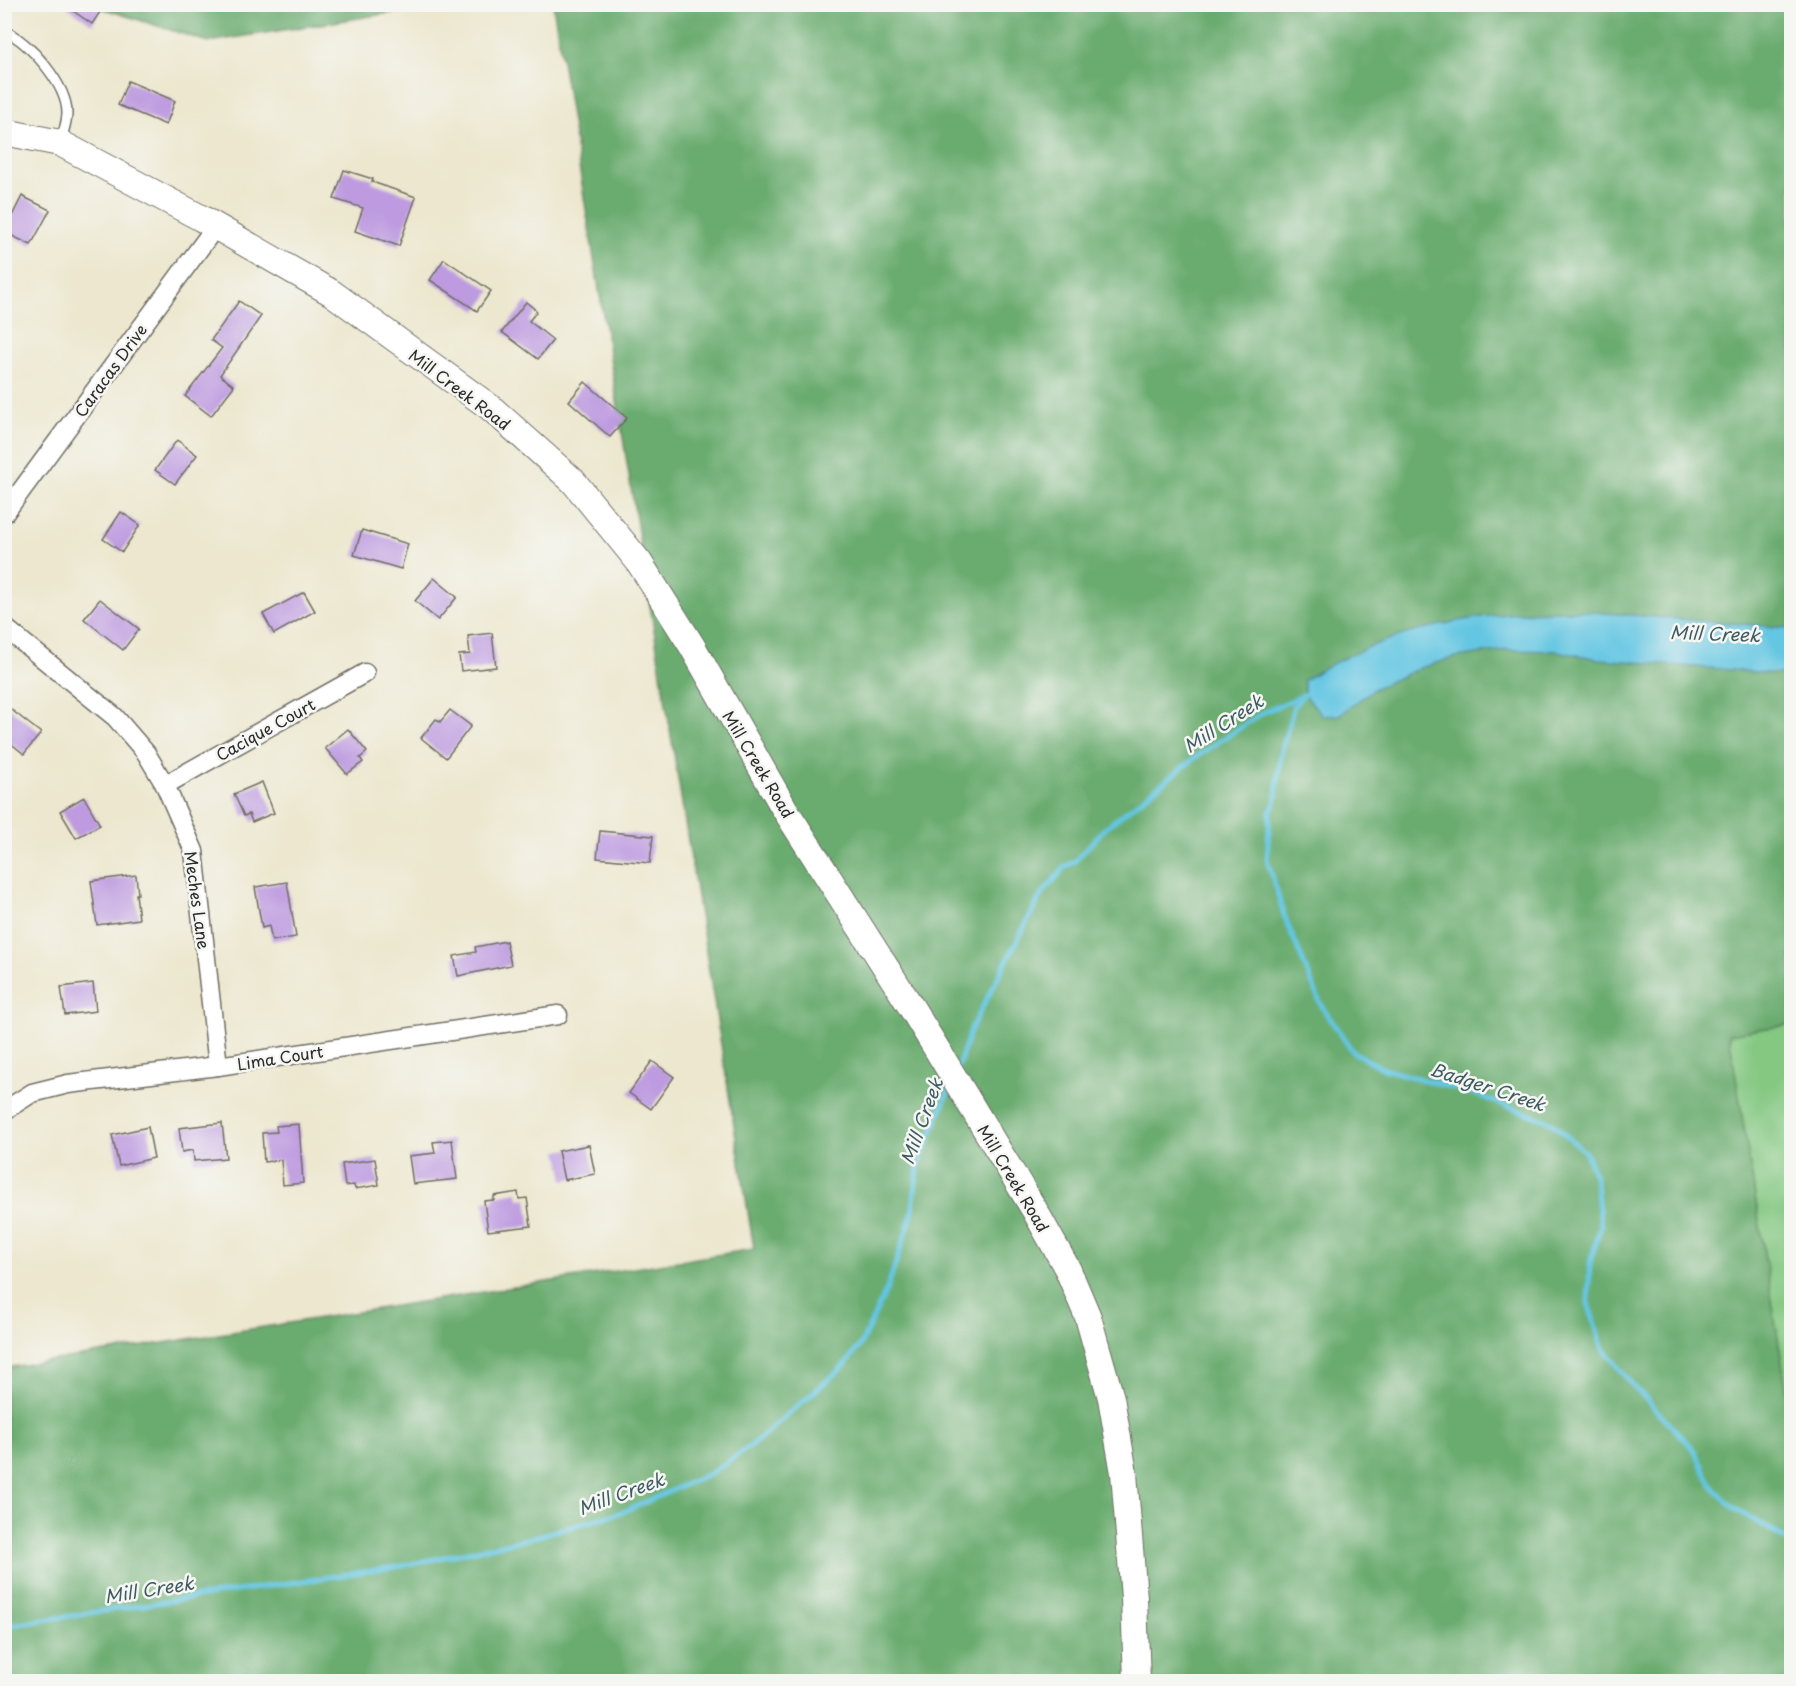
<svg xmlns="http://www.w3.org/2000/svg" width="1796" height="1686" font-family="'Playpen Sans',sans-serif">
  <style>
    .green { fill: #84c882; stroke: #587a56; stroke-width: 1.5 }
    .forest { fill: #6bac70; stroke: #4b6c4e; stroke-width: 1.5 }
    .water { fill: #64c6e2; stroke: #487886; stroke-width: 1.5 }
    .lines { fill: none; stroke-linecap: round; stroke-linejoin: round }
    .stream { stroke: #64c6e2; stroke-width: 5 }
    .building { fill: #be9be0 }
    .lane-casing { stroke: #6f6d64; stroke-width: 12 }
    .street-casing { stroke: #6f6d64; stroke-width: 21 }
    .secondary-casing { stroke: #6f6d64; stroke-width: 28 }
    .lane { stroke: #fff; stroke-width: 9 }
    .street { stroke: #fff; stroke-width: 18 }
    .secondary { stroke: #fff; stroke-width: 26 }
    .labels { text-anchor: middle; dominant-baseline: central; stroke-width: 5; stroke-linejoin: round; paint-order: stroke }
    .street-label { font-size: 16px; fill: #2b2b2b; stroke: #f6f6f2 }
    .water-label { font-size: 18px; font-style: italic; fill: #3c5a62; stroke: #f6f6f2 }
  </style>
  <rect width="100%" height="100%" fill="#f6f6f2"/>
  <filter id="ink" filterUnits="userSpaceOnUse"><feTurbulence type="fractalNoise" baseFrequency=".0167" numOctaves="2"/><feDisplacementMap in="SourceGraphic" scale="12" xChannelSelector="R" yChannelSelector="G"/><feConvolveMatrix kernelMatrix="1 2 1 2 8 2 1 2 1" color-interpolation-filters="sRGB"/></filter>
  <filter id="wash" filterUnits="userSpaceOnUse"><feTurbulence type="fractalNoise" baseFrequency=".008" numOctaves="4" result="noise"/><feDisplacementMap in="SourceGraphic" scale="24" xChannelSelector="R" yChannelSelector="G"/><feGaussianBlur stdDeviation="1.35" result="paint"/><feColorMatrix in="noise" values="0 0 0 0 0 0 0 0 0 0 0 0 0 0 0 0 0 1.4 0 .05"/><feComposite in="paint" operator="in"/></filter>
  <g filter="url(#wash)">
    <rect width="100%" height="100%" fill="#ece7ce"/>
    <path class="green" d="M 1791,1024 L 1791,1419 L 1728,1034 Z"/>
    <g class="forest">
      <path d="M 92,5 L 440,5 L 208,42 Z"/>
      <path d="M 553,5 L 1791,5 L 1791,1024 L 1729,1034 L 1791,1419 L 1791,1681 L 5,1682 L 5,1368 L 754,1249 Z"/>
    </g>
    <path class="water" d="M 1581,611 L 1791,628 L 1791,675 L 1599,659 L 1556,651 L 1506,650 L 1456,657 L 1420,668 L 1374,689 L 1339,715 L 1323,716 L 1304,694 L 1304,680 C 1386,629 1485,609 1581,611 Z"/>
    <g class="lines">
      <g class="stream">
        <path d="M 1303,695 L 1294,706 L 1281,754 L 1275,803 L 1270,812 L 1267,859 L 1285,918 L 1322,1007 L 1353,1052 L 1384,1069 L 1468,1092 L 1551,1122 L 1586,1153 L 1595,1176 L 1601,1225 L 1590,1263 L 1588,1303 L 1602,1347 L 1629,1381 L 1694,1450 L 1713,1488 L 1734,1508 L 1792,1543"/>
        <path d="M 958,1067 L 971,1029 L 1041,895 L 1065,867 L 1075,861 L 1105,828 L 1196,757 L 1264,712 L 1309,693"/>
        <path d="M 4,1626 L 402,1566 L 523,1540 L 623,1512 L 711,1473 L 751,1446 L 844,1366 L 861,1344 L 887,1289 L 912,1215 L 918,1167 L 950,1087"/>
      </g>
    </g>
    <g id="blocks">
      <g class="building">
        <path d="M 63,4 L 94,4 L 102,9 L 92,24 Z"/>
        <path d="M 128,81 L 175,101 L 166,125 L 118,105 Z"/>
        <path d="M 344,170 L 373,179 L 372,182 L 416,197 L 399,246 L 355,231 L 363,208 L 334,199 Z"/>
        <path d="M 22,196 L 50,210 L 31,245 L 4,232 Z"/>
        <path d="M 444,259 L 491,291 L 477,311 L 430,280 Z"/>
        <path d="M 239,301 L 261,316 L 220,375 L 234,386 L 211,416 L 185,396 L 222,348 L 211,340 Z"/>
        <path d="M 526,302 L 537,311 L 529,321 L 553,340 L 538,359 L 502,332 Z"/>
        <path d="M 585,382 L 627,418 L 610,437 L 569,401 Z"/>
        <path d="M 177,440 L 197,455 L 175,484 L 155,470 Z"/>
        <path d="M 121,512 L 140,525 L 122,552 L 103,539 Z"/>
        <path d="M 362,530 L 408,544 L 401,569 L 354,555 Z"/>
        <path d="M 434,578 L 457,597 L 438,620 L 415,601 Z"/>
        <path d="M 304,592 L 315,611 L 274,634 L 263,614 Z"/>
        <path d="M 100,599 L 139,629 L 123,650 L 84,619 Z"/>
        <path d="M 492,633 L 496,667 L 461,671 L 459,655 L 470,654 L 468,636 Z"/>
        <path d="M 4,704 L 41,733 L 24,754 L 4,738 Z"/>
        <path d="M 450,710 L 471,726 L 446,758 L 421,738 L 436,719 L 440,722 Z"/>
        <path d="M 348,729 L 367,752 L 360,758 L 363,762 L 347,774 L 325,748 Z"/>
        <path d="M 262,782 L 274,813 L 252,822 L 249,814 L 244,816 L 234,794 Z"/>
        <path d="M 84,797 L 100,825 L 76,838 L 60,811 Z"/>
        <path d="M 600,831 L 653,836 L 650,863 L 597,858 Z"/>
        <path d="M 136,875 L 138,894 L 136,894 L 139,919 L 97,925 L 91,881 Z"/>
        <path d="M 287,882 L 296,937 L 272,941 L 269,926 L 262,928 L 255,887 Z"/>
        <path d="M 506,941 L 511,965 L 458,976 L 454,956 L 476,952 L 475,947 Z"/>
        <path d="M 93,983 L 96,1011 L 65,1015 L 61,987 Z"/>
        <path d="M 652,1061 L 674,1077 L 651,1109 L 629,1093 Z"/>
        <path d="M 222,1123 L 226,1158 L 194,1161 L 193,1150 L 182,1152 L 179,1128 Z"/>
        <path d="M 299,1124 L 303,1183 L 283,1185 L 281,1160 L 264,1162 L 262,1133 L 277,1132 L 276,1126 Z"/>
        <path d="M 148,1127 L 154,1158 L 119,1166 L 112,1135 Z"/>
        <path d="M 452,1140 L 457,1179 L 413,1184 L 409,1156 L 435,1153 L 433,1142 Z"/>
        <path d="M 589,1145 L 595,1174 L 564,1180 L 558,1151 Z"/>
        <path d="M 375,1159 L 379,1185 L 355,1189 L 354,1185 L 345,1186 L 342,1164 Z"/>
        <path d="M 518,1192 L 519,1199 L 527,1198 L 531,1226 L 488,1231 L 484,1201 L 494,1200 L 494,1196 Z"/>
      </g>
    </g>
  </g>
  <g filter="url(#ink)">
    <use href="#blocks" fill-opacity="0" stroke="#6f6d64" stroke-width="1.5"/>
    <g class="lines">
      <g class="lane-casing">
        <path id="lane" d="M 4,31 C 30,41 67,86 67,113 C 67,123 63,132 61,141"/>
      </g>
      <g class="street-casing">
        <g id="street">
          <path d="M 4,514 L 216,226"/>
          <path d="M 4,627 L 115,717 L 146,753 L 165,785 L 194,851 L 218,1066"/>
          <path d="M 165,785 L 365,673"/>
          <path d="M 7,1109 L 32,1093 L 68,1084 L 218,1066 L 558,1015"/>
        </g>
      </g>
      <g class="secondary-casing">
        <path id="secondary" d="M 4,132 L 60,143 L 201,218 L 332,293 L 491,408 L 573,481 L 639,562 L 692,646 L 784,808 L 913,1010 L 1034,1209 L 1068,1270 L 1088,1317 L 1111,1398 L 1124,1473 L 1134,1598 L 1137,1682"/>
      </g>
      <use href="#lane" class="lane"/>
      <use href="#street" class="street"/>
      <use href="#secondary" class="secondary"/>
    </g>
  </g>
  <g class="labels">
    <g class="street-label">
      <text transform="translate(110 370) rotate(-54)">Caracas Drive</text>
      <text transform="translate(460 389) rotate(37)">Mill Creek Road</text>
      <text transform="translate(265 729) rotate(-29)">Cacique Court</text>
      <text transform="translate(759 764) rotate(59)">Mill Creek Road</text>
      <text transform="translate(198 900) rotate(82)">Meches Lane</text>
      <text transform="translate(280 1057) rotate(-9)">Lima Court</text>
      <text transform="translate(1014 1178) rotate(59)">Mill Creek Road</text>
    </g>
    <g class="water-label">
      <text transform="translate(1715 633) rotate(2)">Mill Creek</text>
      <text transform="translate(1223 723) rotate(-33)">Mill Creek</text>
      <text transform="translate(1488 1086) rotate(18)">Badger Creek</text>
      <text transform="translate(921 1121) rotate(-70)">Mill Creek</text>
      <text transform="translate(621 1493) rotate(-20)">Mill Creek</text>
      <text transform="translate(149 1589) rotate(-9)">Mill Creek</text>
    </g>
  </g>
  <rect width="1796" height="1686" fill="none" stroke="#f6f6f2" stroke-width="24"/>
</svg>
